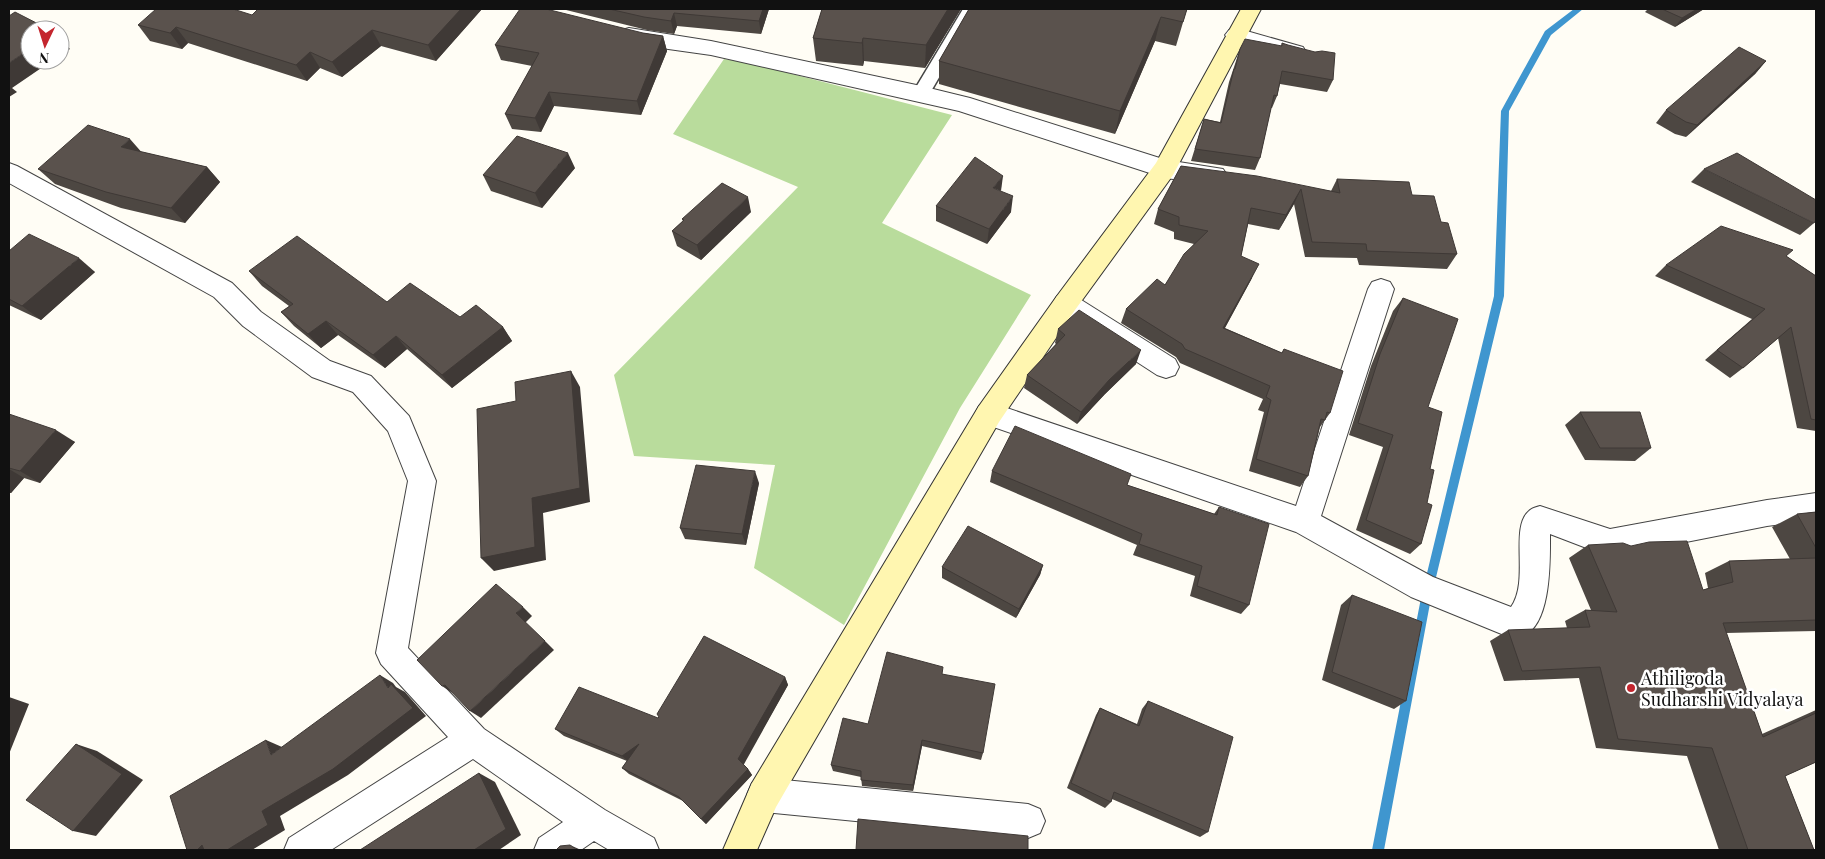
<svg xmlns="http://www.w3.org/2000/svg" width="1825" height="859" font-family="'Playfair Display',serif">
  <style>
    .forest { fill: #b9dc9c }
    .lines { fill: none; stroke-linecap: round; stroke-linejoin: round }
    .stream { fill: #3f96cf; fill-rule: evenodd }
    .lane-casing { stroke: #444; stroke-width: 3 }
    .street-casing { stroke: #444; stroke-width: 2 }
    .secondary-casing { stroke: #333; stroke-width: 2 }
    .lane { fill: #fff; fill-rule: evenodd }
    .street { fill: #fff; fill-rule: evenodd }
    .secondary { fill: #fff6b0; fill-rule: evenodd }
    .wall { fill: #4d4742 }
    .shaded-wall { fill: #3f3936 }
    .building { fill: #5a524d; stroke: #3f3936 }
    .poi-dot { fill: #c4262e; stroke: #fff; stroke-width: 2 }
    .labels { text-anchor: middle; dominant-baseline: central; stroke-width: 5; stroke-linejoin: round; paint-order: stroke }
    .poi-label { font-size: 18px; fill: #111; stroke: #fff; text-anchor: start }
  </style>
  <rect width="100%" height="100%" fill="#fffdf5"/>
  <path class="forest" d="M 724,59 L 749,63 L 952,115 L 882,223 L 1031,295 L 960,408 L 844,625 L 754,568 L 775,465 L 634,456 L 614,375 L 798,187 L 673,134 Z"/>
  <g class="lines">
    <path class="stream" d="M 1574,9 L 1583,9 L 1551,35 L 1509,111 L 1504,296 L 1431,598 L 1384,850 L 1372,850 L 1421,598 L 1494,296 L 1501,111 L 1545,31 Z"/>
    <g class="lane-casing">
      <path id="lane" d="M 963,9 L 979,9 L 927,98 L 921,100 L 915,98 L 912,94 Z"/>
    </g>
    <g class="street-casing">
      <g id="street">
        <path d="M 629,28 L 711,41 L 921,86 L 970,98 L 1166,160 L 1223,169 L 1227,175 L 1223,181 L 1215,184 L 1165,178 L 959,111 L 711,55 L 647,46 L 622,40 L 618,35 L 622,30 Z"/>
        <path d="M 1236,28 L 1303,47 L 1306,52 L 1303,57 L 1295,59 L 1229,40 L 1225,35 L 1229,30 Z"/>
        <path d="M 9,163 L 17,166 L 232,283 L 261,312 L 330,361 L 371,376 L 409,416 L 436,481 L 408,648 L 484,729 L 605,810 L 654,838 L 659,850 L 609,850 L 594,841 L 581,850 L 534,850 L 539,838 L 563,822 L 473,759 L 331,850 L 284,850 L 289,838 L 448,737 L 381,664 L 376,653 L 408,481 L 388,431 L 353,392 L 312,377 L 243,326 L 214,297 L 9,183 Z"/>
        <path d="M 1381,279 L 1390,282 L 1394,289 L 1321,516 L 1433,577 L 1511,607 C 1530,581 1509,528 1529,511 C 1532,508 1537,507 1540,506 L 1610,529 L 1767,500 L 1816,493 L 1816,519 L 1767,526 L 1610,557 L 1550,534 C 1550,559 1552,631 1519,637 C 1515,638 1509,636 1504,635 L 1411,597 L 1296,532 L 979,422 L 975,414 L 979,406 L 989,402 L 1296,506 L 1368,289 L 1372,282 Z"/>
        <path d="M 1066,293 L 1075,296 L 1175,359 L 1179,367 L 1175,375 L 1166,378 L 1157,375 L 1057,310 L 1053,303 L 1057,296 Z"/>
        <path d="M 764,778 L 1028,804 L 1040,809 L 1045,821 L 1040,833 L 1028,838 L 764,812 L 752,807 L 747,795 L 752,783 Z"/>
      </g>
    </g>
    <g class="secondary-casing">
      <path id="secondary" d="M 1241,9 L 1261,9 L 1173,175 L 1075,310 L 999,422 L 776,807 L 757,850 L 723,850 L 752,783 L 979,406 L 1057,296 L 1156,163 Z"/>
    </g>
    <use href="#lane" class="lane"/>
    <use href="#street" class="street"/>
    <use href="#secondary" class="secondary"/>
  </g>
  <g class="wall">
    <path d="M 258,9 L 482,9 L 436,61 L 381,46 L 342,77 L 320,68 L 307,81 L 188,43 L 182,49 L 150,41 L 138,25 L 252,15 Z"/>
    <path d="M 562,9 L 769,9 L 761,34 L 677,26 L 674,34 L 647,30 Z"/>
    <path d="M 822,9 L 961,9 L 925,68 L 864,61 L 863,66 L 816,61 L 813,38 Z"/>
    <path d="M 969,9 L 1187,9 L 1176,46 L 1155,41 L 1115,134 L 939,84 L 939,61 Z"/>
    <path d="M 1648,9 L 1704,9 L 1675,27 L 1645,12 Z"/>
    <path d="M 643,33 L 663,36 L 667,51 L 641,115 L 554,106 L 541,132 L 512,129 L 505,114 L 532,66 L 501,60 L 495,45 Z"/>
    <path d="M 1282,43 L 1333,80 L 1327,92 L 1280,84 L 1277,96 L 1272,108 L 1271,108 L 1260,158 L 1255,170 L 1191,161 L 1204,119 L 1220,122 L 1229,82 L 1240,49 L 1281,46 Z"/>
    <path d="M 1766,61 L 1755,74 L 1686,137 L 1675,134 L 1656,123 L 1666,110 Z"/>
    <path d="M 142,152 L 207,167 L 220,182 L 185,223 L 121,208 L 55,184 L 38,169 Z"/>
    <path d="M 1181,166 L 1331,191 L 1337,179 L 1412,195 L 1441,222 L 1457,254 L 1447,269 L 1359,265 L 1357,258 L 1305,257 L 1294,204 L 1279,230 L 1248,224 L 1241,256 L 1252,278 L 1225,328 L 1282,353 L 1284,349 L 1330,413 L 1320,427 L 1308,476 L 1300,487 L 1249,471 L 1264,412 L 1258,410 L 1263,399 L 1180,363 L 1176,357 L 1121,323 L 1126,309 L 1165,285 L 1194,244 L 1174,239 L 1174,232 L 1154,224 L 1158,209 Z"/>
    <path d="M 575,168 L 542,208 L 491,191 L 483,175 Z"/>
    <path d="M 1704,169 L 1814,223 L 1800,235 L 1691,182 Z"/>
    <path d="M 936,206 L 1011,212 L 987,244 L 936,221 Z"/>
    <path d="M 751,212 L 701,260 L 677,246 L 672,231 L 683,221 L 682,219 Z"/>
    <path d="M 9,251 L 95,272 L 41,320 L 9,305 Z"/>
    <path d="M 1786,256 L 1816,276 L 1816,431 L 1797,428 L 1778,338 L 1743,368 L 1730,378 L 1705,360 L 1752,319 L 1655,276 L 1666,265 Z"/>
    <path d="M 249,271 L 387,302 L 460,317 L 503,327 L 512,341 L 452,388 L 407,349 L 385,368 L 338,335 L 321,348 L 294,326 L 281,312 L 289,306 L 262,286 Z"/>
    <path d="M 1403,298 L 1428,407 L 1430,469 L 1427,503 L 1421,544 L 1410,554 L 1356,530 L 1383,447 L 1349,435 L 1371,366 L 1393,311 Z"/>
    <path d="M 1058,329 L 1136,364 L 1105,394 L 1077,424 L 1024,388 L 1027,375 L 1056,344 L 1055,343 Z"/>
    <path d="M 1580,412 L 1651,448 L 1635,461 L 1585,460 L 1565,425 Z"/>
    <path d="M 9,414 L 75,442 L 40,483 L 24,478 L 11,493 L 9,493 Z"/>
    <path d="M 992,471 L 1127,485 L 1214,514 L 1219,507 L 1249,605 L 1241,614 L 1190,596 L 1195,576 L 1133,555 L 1137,545 L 990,482 Z"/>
    <path d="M 759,483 L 746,545 L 685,539 L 680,528 Z"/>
    <path d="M 1816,512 L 1816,631 L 1726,633 L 1762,734 L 1816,710 L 1816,762 L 1785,776 L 1814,850 L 1719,850 L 1687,756 L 1596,748 L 1579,678 L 1504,681 L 1490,641 L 1508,630 L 1567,628 L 1565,621 L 1585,610 L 1591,610 L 1569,558 L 1588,545 L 1703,590 L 1708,588 L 1705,573 L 1729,561 L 1790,559 L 1772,527 L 1797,514 Z"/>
    <path d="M 1043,565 L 1040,575 L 1016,618 L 942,578 L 942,567 Z"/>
    <path d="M 1352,595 L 1406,701 L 1394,709 L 1322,680 L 1341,605 Z"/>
    <path d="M 943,674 L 983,753 L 981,760 L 922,746 L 913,791 L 862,786 L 861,777 L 833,771 L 831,765 L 868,724 Z"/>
    <path d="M 785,677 L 788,685 L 743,764 L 748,769 L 752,775 L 706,824 L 683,801 L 629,774 L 622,768 L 627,761 L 564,736 L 555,729 L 658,718 Z"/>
    <path d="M 1148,701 L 1208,832 L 1200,837 L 1112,799 L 1111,802 L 1105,808 L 1067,788 L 1096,715 L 1100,708 L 1137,724 L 1142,709 Z"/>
  </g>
  <g class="shaded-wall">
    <path d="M 461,9 L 482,9 L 436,61 L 428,45 Z"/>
    <path d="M 763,9 L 769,9 L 761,34 L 759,21 Z"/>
    <path d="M 948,9 L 961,9 L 925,68 L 926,45 Z"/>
    <path d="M 1697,9 L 1704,9 L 1675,27 L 1682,18 Z"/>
    <path d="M 674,13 L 677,26 L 674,34 L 671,21 Z"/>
    <path d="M 1161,17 L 1155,41 L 1115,134 L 1120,111 Z"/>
    <path d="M 176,27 L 188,43 L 182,49 L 170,33 Z"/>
    <path d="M 372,30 L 381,46 L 342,77 L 332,62 Z"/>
    <path d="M 663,36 L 667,51 L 641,115 L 637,101 Z"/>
    <path d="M 60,38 L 70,49 L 60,55 Z"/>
    <path d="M 863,38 L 864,61 L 863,66 L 862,43 Z"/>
    <path d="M 30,49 L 30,60 L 53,60 L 12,88 L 17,92 L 9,97 L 9,63 Z"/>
    <path d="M 310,52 L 320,68 L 307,81 L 296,65 Z"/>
    <path d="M 1766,61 L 1755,74 L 1686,137 L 1697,125 Z"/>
    <path d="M 549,92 L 554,106 L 541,132 L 535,118 Z"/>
    <path d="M 130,139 L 144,155 L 121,147 Z"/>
    <path d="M 568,153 L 575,168 L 542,208 L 535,193 Z"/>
    <path d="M 207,167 L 220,182 L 185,223 L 171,208 Z"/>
    <path d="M 1003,176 L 1001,191 L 993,188 Z"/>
    <path d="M 1301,189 L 1294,204 L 1279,230 L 1286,215 Z"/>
    <path d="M 1013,196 L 1011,212 L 987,244 L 989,229 Z"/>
    <path d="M 748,197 L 751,212 L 701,260 L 697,245 Z"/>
    <path d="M 79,258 L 95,272 L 41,320 L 22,306 Z"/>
    <path d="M 1259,264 L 1252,278 L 1217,342 L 1223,328 Z"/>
    <path d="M 326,321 L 338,335 L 321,348 L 308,334 Z"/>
    <path d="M 503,327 L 512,341 L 452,388 L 442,375 Z"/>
    <path d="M 396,336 L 407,349 L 385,368 L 373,355 Z"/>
    <path d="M 1141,350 L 1136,364 L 1105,394 L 1077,424 L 1081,412 L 1109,380 Z"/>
    <path d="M 571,371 L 580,387 L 590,502 L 543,513 L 546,560 L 494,571 L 481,558 L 532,498 Z"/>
    <path d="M 56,430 L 75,442 L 40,483 L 20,471 Z"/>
    <path d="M 9,469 L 24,478 L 11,493 L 9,492 Z"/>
    <path d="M 755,471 L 759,483 L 746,545 L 742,534 Z"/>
    <path d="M 1043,565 L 1040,575 L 1016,618 L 1019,609 Z"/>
    <path d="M 523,607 L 532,616 L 525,623 L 516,613 Z"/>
    <path d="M 545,641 L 554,650 L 481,718 L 470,711 Z"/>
    <path d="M 380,675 L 393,683 L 396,687 L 405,692 L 426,716 L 348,775 L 280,816 L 285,830 L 252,850 L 227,850 L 262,811 L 388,688 Z"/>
    <path d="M 785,677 L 788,685 L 743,766 L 738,759 Z"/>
    <path d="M 445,685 L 454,694 L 442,686 Z"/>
    <path d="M 9,697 L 29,704 L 9,754 Z"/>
    <path d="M 266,740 L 282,747 L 271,755 Z"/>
    <path d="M 922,740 L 922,746 L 913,791 L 913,785 Z"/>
    <path d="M 76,744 L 97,751 L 143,780 L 96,836 L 73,831 Z"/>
    <path d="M 639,744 L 629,762 L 622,756 Z"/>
    <path d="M 748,769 L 752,775 L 706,824 L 701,819 Z"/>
    <path d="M 479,773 L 495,782 L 521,835 L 499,850 L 474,850 Z"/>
    <path d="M 202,845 L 220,850 L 197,850 Z"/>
    <path d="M 570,845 L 581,850 L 577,850 Z"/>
  </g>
  <g class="building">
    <path d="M 156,9 L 233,9 L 252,15 L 258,9 L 461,9 L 428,45 L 372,30 L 332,62 L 310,52 L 296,65 L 176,27 L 170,33 L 138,25 Z"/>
    <path d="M 520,9 L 546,9 L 643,33 L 663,36 L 637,101 L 549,92 L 535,118 L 505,114 L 539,53 L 495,45 Z"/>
    <path d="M 609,9 L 763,9 L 759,21 L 674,13 L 671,21 L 644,17 Z"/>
    <path d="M 822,9 L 948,9 L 926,45 L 863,38 L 862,43 L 813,38 Z"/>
    <path d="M 969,9 L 1187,9 L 1183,22 L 1161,17 L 1120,111 L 939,61 Z"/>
    <path d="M 1662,9 L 1697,9 L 1682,18 Z"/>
    <path d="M 15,12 L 50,30 L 30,30 L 30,49 L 9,63 L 9,16 Z"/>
    <path d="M 1245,39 L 1282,46 L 1282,43 L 1288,45 L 1315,52 L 1322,51 L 1335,53 L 1333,80 L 1282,71 L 1277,96 L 1274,95 L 1260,158 L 1195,149 L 1204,119 L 1221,123 L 1234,69 L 1235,69 L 1240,49 Z"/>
    <path d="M 1739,47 L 1766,61 L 1697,125 L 1686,122 L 1666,110 Z"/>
    <path d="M 88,125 L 130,139 L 121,147 L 207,167 L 171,208 L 106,192 L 38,169 Z"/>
    <path d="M 517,136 L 568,153 L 535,193 L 483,175 Z"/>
    <path d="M 1737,153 L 1816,200 L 1816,220 L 1814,223 L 1704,169 Z"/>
    <path d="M 975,157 L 1003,176 L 993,188 L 1013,196 L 989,229 L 936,206 Z"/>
    <path d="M 1181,166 L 1257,176 L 1340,193 L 1337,179 L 1409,182 L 1412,195 L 1434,196 L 1441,222 L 1448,223 L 1457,254 L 1367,251 L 1366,244 L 1312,242 L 1301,189 L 1286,215 L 1251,208 L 1241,256 L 1259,264 L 1223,328 L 1282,353 L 1284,349 L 1343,371 L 1330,413 L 1327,412 L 1325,420 L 1321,419 L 1308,476 L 1256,459 L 1271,400 L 1266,397 L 1270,386 L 1185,349 L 1182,344 L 1126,309 L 1157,279 L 1165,285 L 1184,254 L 1208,231 L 1179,225 L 1179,217 L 1158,209 Z"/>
    <path d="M 722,183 L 748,197 L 697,245 L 672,231 L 684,220 L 682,219 Z"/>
    <path d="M 1721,226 L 1793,250 L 1786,256 L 1816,276 L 1816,420 L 1811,419 L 1791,327 L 1743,368 L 1717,350 L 1765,309 L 1666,265 Z"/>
    <path d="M 29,234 L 79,258 L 22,306 L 9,299 L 9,251 Z"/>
    <path d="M 297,236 L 387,302 L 410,283 L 460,317 L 476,305 L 503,327 L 442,375 L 396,336 L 373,355 L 326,321 L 308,334 L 281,312 L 293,304 L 249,271 Z"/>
    <path d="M 1403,298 L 1458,319 L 1428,407 L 1442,412 L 1430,469 L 1434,470 L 1427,503 L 1432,505 L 1421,544 L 1366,520 L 1393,435 L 1358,423 L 1380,354 Z"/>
    <path d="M 1079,310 L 1141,350 L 1109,380 L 1081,412 L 1027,375 L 1065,335 L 1058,329 Z"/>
    <path d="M 571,371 L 580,488 L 532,498 L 535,547 L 481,558 L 477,409 L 516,401 L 515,382 Z"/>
    <path d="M 1580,412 L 1640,412 L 1651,448 L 1600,448 Z"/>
    <path d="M 9,414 L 56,430 L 20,471 L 9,468 Z"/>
    <path d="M 1015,426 L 1131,474 L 1127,485 L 1217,515 L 1219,507 L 1269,524 L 1249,605 L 1197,586 L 1202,566 L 1139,544 L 1142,534 L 992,471 Z"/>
    <path d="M 696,465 L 755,471 L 742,534 L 680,528 Z"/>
    <path d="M 1816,512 L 1816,548 L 1797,514 Z"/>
    <path d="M 968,526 L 1043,565 L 1019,609 L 942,567 Z"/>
    <path d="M 1687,541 L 1703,590 L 1733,582 L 1729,561 L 1816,558 L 1816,620 L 1723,623 L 1763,737 L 1816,713 L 1816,762 L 1785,776 L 1814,850 L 1748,850 L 1712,748 L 1618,739 L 1600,667 L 1522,671 L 1508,630 L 1590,627 L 1585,610 L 1617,612 L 1588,545 L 1623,543 L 1631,546 L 1649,542 Z"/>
    <path d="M 496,584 L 523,607 L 516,613 L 545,641 L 470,711 L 445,685 L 442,686 L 417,660 Z"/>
    <path d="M 1352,595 L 1422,622 L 1406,701 L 1332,672 Z"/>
    <path d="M 704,636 L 785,677 L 738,759 L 748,769 L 701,819 L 679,797 L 622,768 L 639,744 L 622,756 L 555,729 L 579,687 L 658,718 L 659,717 L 657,714 Z"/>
    <path d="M 887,652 L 943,667 L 942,674 L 995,684 L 983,753 L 922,740 L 913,785 L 861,780 L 861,771 L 831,765 L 843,718 L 868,724 Z"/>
    <path d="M 380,675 L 388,688 L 391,684 L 413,708 L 333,769 L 262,811 L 268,825 L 227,850 L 204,850 L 202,845 L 197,850 L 187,850 L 170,796 L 266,740 L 271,755 Z"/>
    <path d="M 1148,701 L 1233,737 L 1208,832 L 1114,792 L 1111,802 L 1071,783 L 1100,708 L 1139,726 Z"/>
    <path d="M 76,744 L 122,774 L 73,831 L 26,800 Z"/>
    <path d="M 479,773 L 506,829 L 474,850 L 360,850 Z"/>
    <path d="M 858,819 L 1028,836 L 1028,850 L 856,850 Z"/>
    <path d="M 570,845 L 577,850 L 556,850 L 560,846 Z"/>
  </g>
  <circle class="poi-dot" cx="1631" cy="688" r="5"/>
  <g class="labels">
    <g class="poi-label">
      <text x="1641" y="678">Athiligoda<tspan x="1641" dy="21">Sudharshi Vidyalaya</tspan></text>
    </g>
  </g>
  <rect width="1825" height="859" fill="none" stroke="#111111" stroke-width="20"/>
  <g transform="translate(45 45) rotate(184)"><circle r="24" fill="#ffffff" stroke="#a0a0a0"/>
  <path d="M0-4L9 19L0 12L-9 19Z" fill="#c4262e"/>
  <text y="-8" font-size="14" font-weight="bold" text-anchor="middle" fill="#111111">N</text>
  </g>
</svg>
